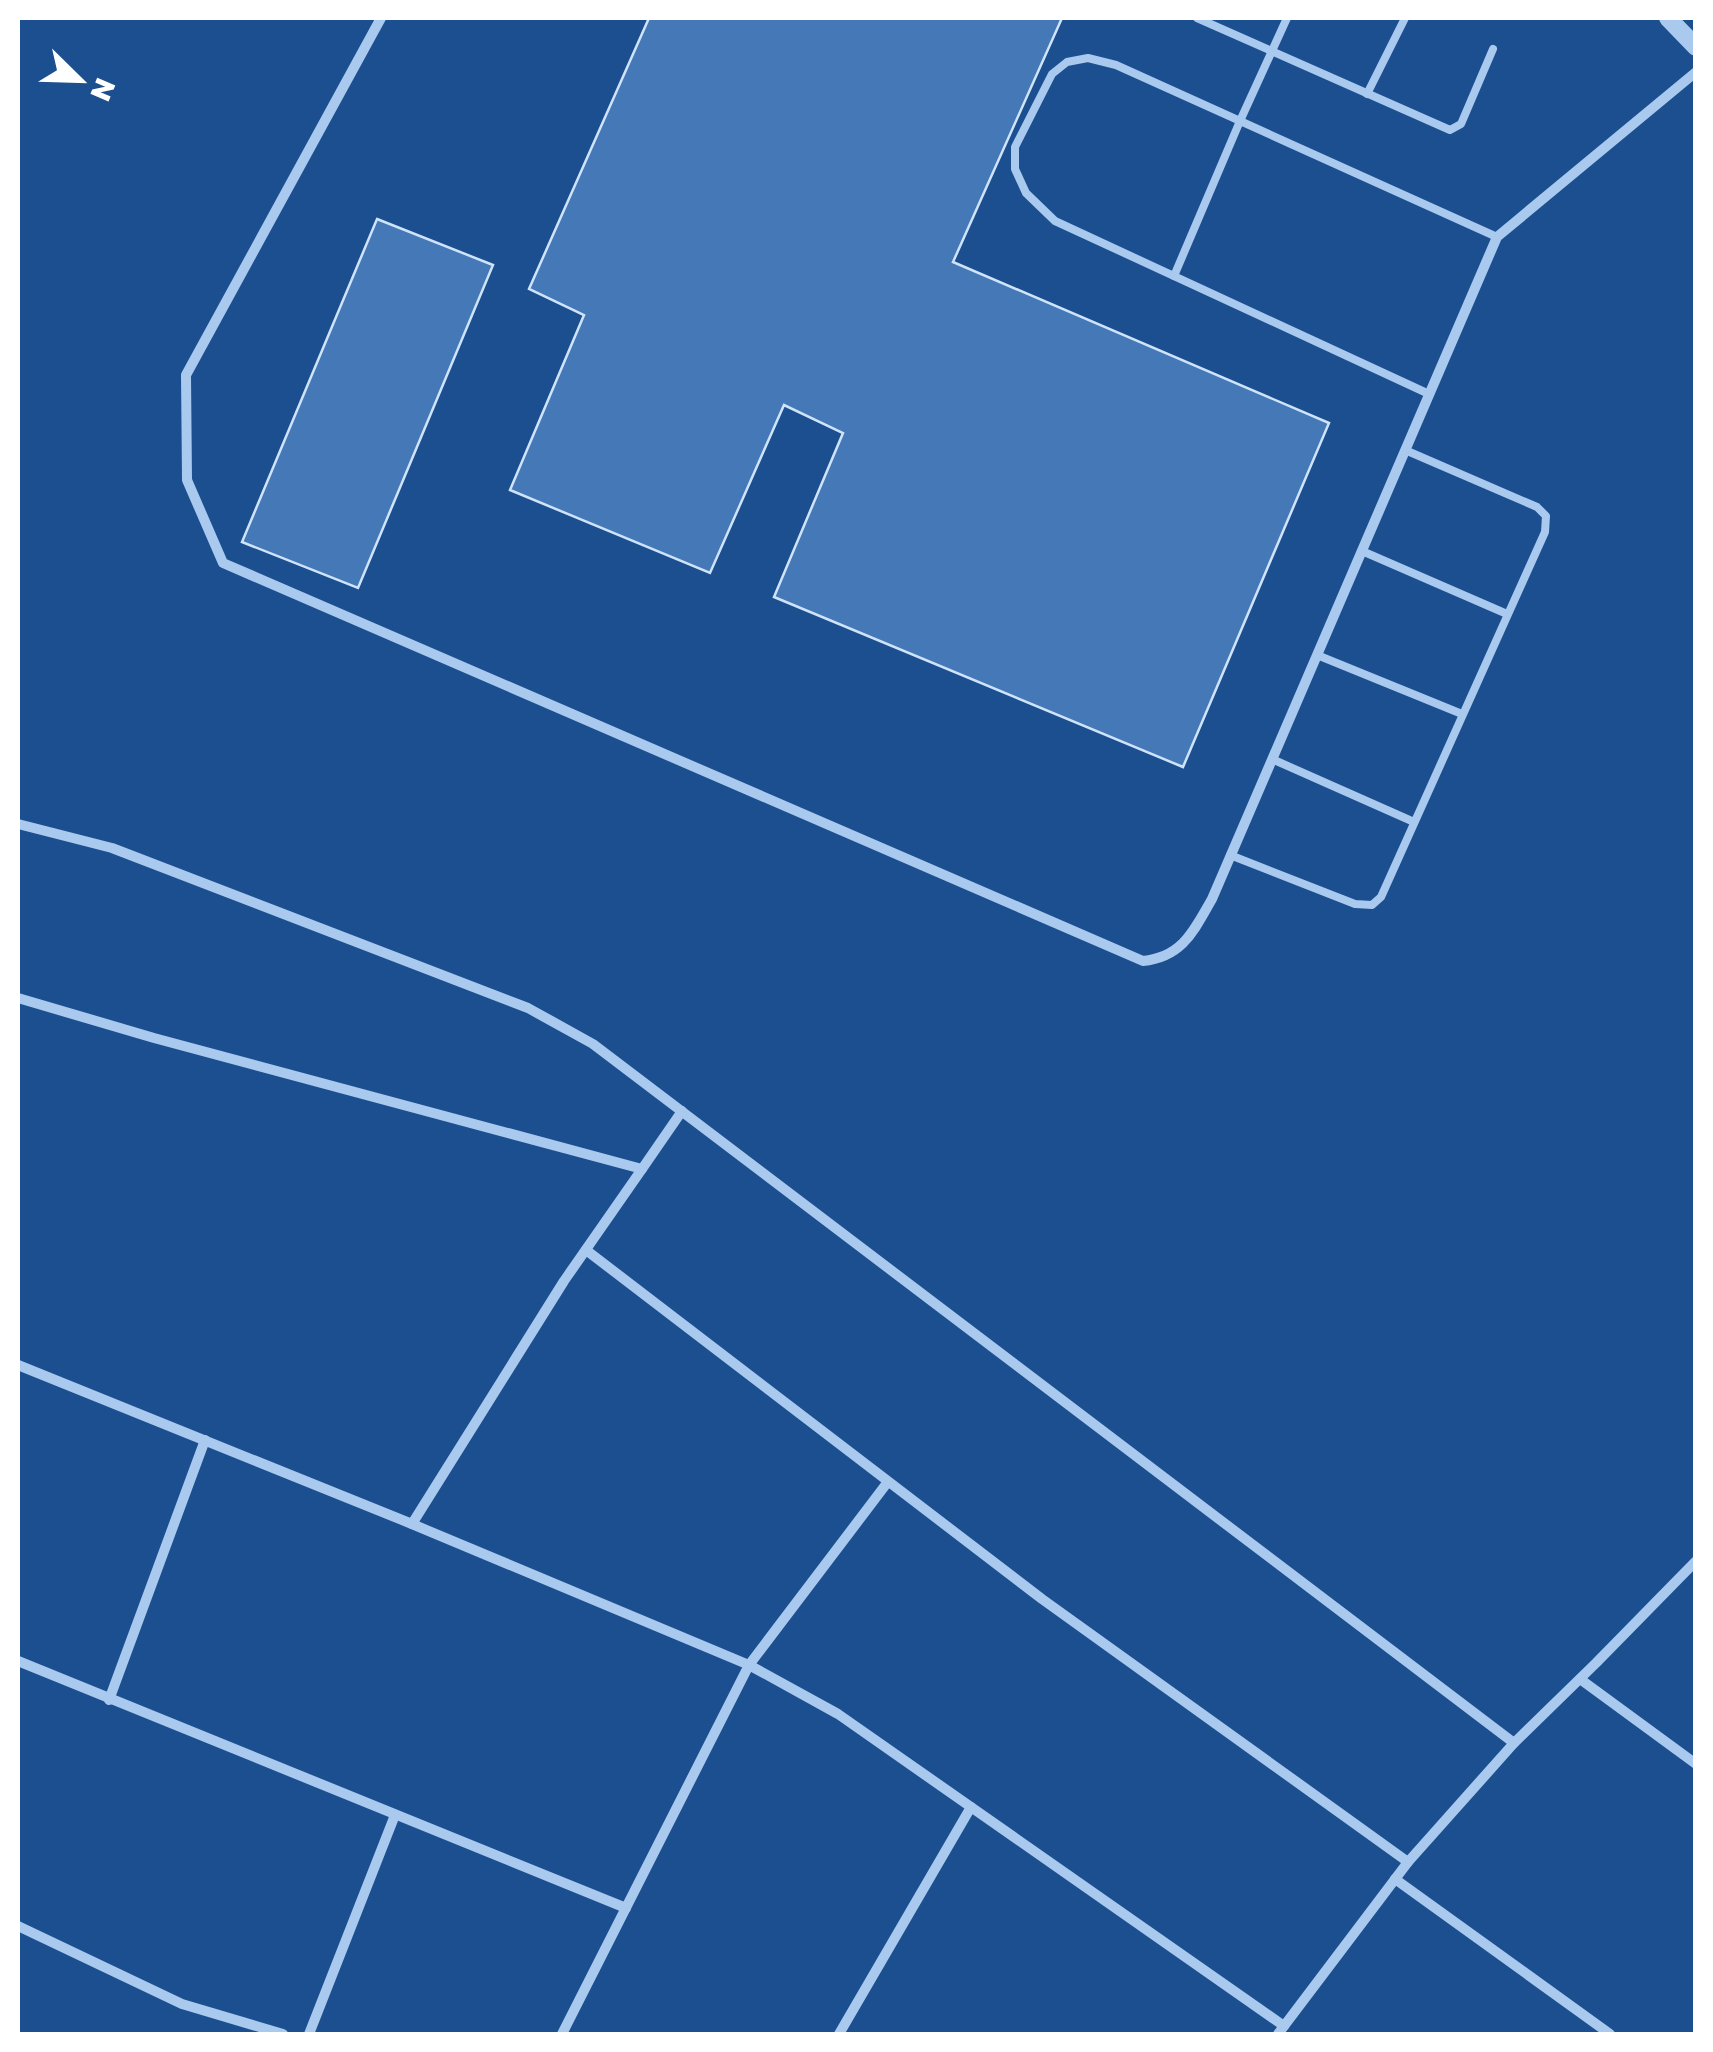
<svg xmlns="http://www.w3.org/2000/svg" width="1713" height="2052" font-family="'Golos Text',sans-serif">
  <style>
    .building { fill: #4478b7; stroke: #cfe3fa; stroke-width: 2.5 }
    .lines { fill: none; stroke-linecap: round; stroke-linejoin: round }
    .service { stroke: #a9c9ee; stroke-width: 8 }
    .minor { stroke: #a9c9ee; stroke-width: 10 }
    .tertiary { stroke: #a9c9ee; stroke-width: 18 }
  </style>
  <rect width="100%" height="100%" fill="#1b4f8f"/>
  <g class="building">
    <path d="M 649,18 L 1062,18 L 953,262 L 1329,423 L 1183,767 L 774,597 L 843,433 L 784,405 L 710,573 L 510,490 L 584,315 L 529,289 Z"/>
    <path d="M 377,219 L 493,265 L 358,588 L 242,542 Z"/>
  </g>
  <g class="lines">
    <g class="service">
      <path d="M 1197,18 L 1450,130 L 1461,124 L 1493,49"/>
      <path d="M 1367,94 L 1405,18"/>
      <path d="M 1174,276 L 1240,121 L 1287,18"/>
      <path d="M 1429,394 L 1055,221 L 1026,193 L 1015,169 L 1015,147 L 1052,74 L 1067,62 L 1088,58 L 1116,65 L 1497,237"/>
      <path d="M 1362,551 L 1507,614"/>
      <path d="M 1317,655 L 1462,714"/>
      <path d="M 1272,759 L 1414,822"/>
      <path d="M 1230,855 L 1355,904 L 1372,905 L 1381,897 L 1545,532 L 1546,516 L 1537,507 L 1405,450"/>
    </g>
    <g class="minor">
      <path d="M 381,18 L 186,375 L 187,480 L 223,563 L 1143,961 C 1183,957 1194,930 1212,899 L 1497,237 L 1696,72"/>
      <path d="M 18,824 L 112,848 L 528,1008 L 593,1044 L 1514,1743"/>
      <path d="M 18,998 L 154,1038 L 642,1169 L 682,1111"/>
      <path d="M 586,1250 L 1042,1599 L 1408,1862"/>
      <path d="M 18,1365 L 412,1524 L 749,1665 L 838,1714 L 1284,2026"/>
      <path d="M 412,1524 L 564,1281 L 642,1169"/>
      <path d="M 18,1661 L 626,1908"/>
      <path d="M 1580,1679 L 1696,1764"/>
      <path d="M 109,1700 L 205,1440"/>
      <path d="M 1395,1879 L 1610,2034"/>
      <path d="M 18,1926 L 182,2004 L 283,2034"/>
      <path d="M 309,2034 L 395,1815"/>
      <path d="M 562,2034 L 749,1665 L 887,1483"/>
      <path d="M 839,2034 L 971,1807"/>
      <path d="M 1278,2034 L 1408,1862 L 1514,1743 L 1596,1663 L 1696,1561"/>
    </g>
    <path class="tertiary" d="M 1668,18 L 1696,47"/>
  </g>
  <rect width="1713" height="2052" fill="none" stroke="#ffffff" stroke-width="40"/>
  <g transform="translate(80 80) rotate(113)" stroke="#1b4f8f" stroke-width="8" paint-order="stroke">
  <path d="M0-8L18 38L0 25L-18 38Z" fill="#ffffff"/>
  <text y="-15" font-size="28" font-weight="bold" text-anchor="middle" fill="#ffffff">N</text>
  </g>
</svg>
